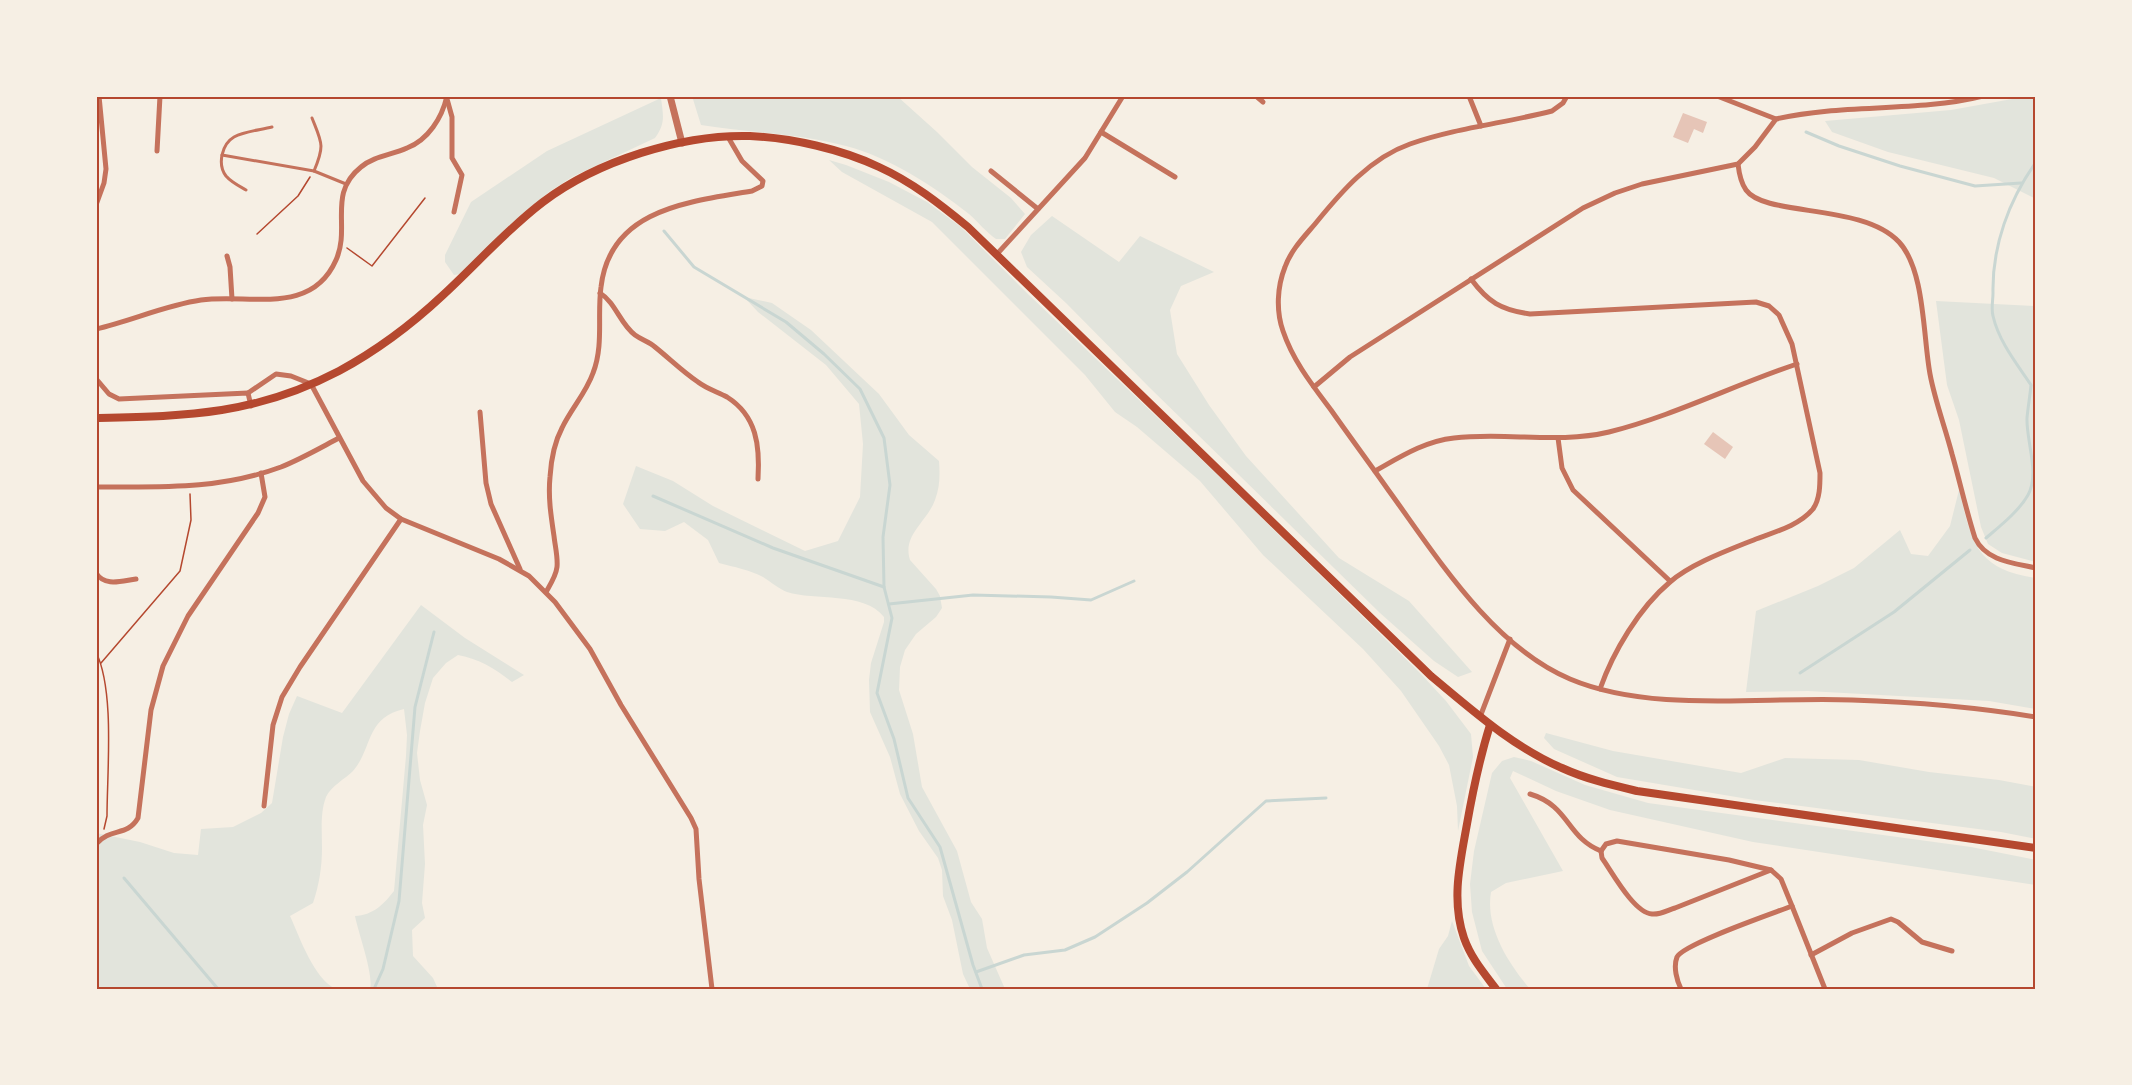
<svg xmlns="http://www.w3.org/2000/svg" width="2132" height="1085" font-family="Quicksand,sans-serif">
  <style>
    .green { fill: #e2e4dc }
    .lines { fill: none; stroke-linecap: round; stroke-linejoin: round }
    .stream { stroke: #c9d6d2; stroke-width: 3 }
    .building { fill: #e6c5b7 }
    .path { stroke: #b5482f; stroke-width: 1.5 }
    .service { stroke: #c5725c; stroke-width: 3 }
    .minor { stroke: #c5725c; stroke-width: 5 }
    .tertiary { stroke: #c5725c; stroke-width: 7 }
    .secondary { stroke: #b5482f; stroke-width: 8 }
    .neatline { fill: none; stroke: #b5482f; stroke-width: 2 }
  </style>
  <rect width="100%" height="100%" fill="#f6efe4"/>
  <g class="green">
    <path d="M 692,96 L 897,96 L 937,132 L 972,167 L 1011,198 L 1025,214 L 1005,239 L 996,239 C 986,232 978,222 969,214 C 935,187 889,157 846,146 C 798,133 749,133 701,125 Z"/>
    <path d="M 2018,96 L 2036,96 L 2036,199 L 1994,178 L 1888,152 L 1832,132 L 1825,121 L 1951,110 L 2012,99 Z"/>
    <path d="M 661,98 C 663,115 666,123 655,138 L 572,177 L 549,192 L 532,206 L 460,274 L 454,275 L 445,262 L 445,255 L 471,202 L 547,151 Z"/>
    <path d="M 829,160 L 846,165 L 889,182 L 927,202 L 961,227 L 1029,295 L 1223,480 L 1420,673 L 1446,701 L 1471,734 L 1473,757 L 1458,831 L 1457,806 L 1449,765 L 1439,746 L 1401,691 L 1363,649 L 1263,555 L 1200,481 L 1137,427 L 1115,412 L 1085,375 L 932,222 L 842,172 Z"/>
    <path d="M 1052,216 L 1119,262 L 1140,236 L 1214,272 L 1181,286 L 1170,310 L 1177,354 L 1209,405 L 1246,456 L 1339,558 L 1409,601 L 1472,672 L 1458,677 L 1434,661 L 1380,613 L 1150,388 L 1066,303 L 1027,267 L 1021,252 L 1031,235 Z"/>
    <path d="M 744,297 L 772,303 L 811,330 L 879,394 L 909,435 L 939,461 C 940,475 940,487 935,500 C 927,522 902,535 910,560 L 936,589 L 940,596 L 942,608 L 936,617 L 916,634 L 905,650 L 900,667 L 899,690 L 913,734 L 922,787 L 957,851 L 971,902 L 982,919 L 987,948 L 1005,989 L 970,989 L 963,974 L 952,920 L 943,896 L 942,870 L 938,858 L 919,831 L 900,794 L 890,757 L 870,712 L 869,680 L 871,663 L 884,622 L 884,617 C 864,591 814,601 787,592 C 779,589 771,582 763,577 C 750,570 734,567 719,563 L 708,540 L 684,522 L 665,531 L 640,529 L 623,504 L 636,466 L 673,481 L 713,506 L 805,551 L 838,541 L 860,497 L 863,444 L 859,404 L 826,365 L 758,312 Z"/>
    <path d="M 1936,301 L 2036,306 L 2036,562 L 2002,553 L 1988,544 L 1981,527 L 1959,420 L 1947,385 Z"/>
    <path d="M 1959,490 C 1972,542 1975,569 2036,578 L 2036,709 L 1989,701 L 1808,691 L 1746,692 L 1756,611 L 1818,586 L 1854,568 L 1900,530 L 1911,554 L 1928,556 L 1950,526 Z"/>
    <path d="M 421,605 L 465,638 L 524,675 L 512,682 C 495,669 480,659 458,655 L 446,663 L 433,678 L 425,703 L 420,731 L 417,753 L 420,780 L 427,805 L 423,825 L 425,864 L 422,903 L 425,918 L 412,930 L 413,956 L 433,978 L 438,989 L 370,989 C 374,975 358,932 355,916 C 373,915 383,905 394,891 L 406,756 L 407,735 L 404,709 C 365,718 373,748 353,771 C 345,779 331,786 326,797 C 320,813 322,831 322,848 C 322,867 319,885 313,903 L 290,916 C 300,938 314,979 336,989 L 96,989 L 96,833 L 140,842 L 174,853 L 198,855 L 201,829 L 233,827 L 261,813 L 272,803 L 283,737 L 289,714 L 297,696 L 342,713 Z"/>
    <path d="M 1546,733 L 1613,751 L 1741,773 L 1785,758 L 1859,760 L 1929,772 L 1999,780 L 2036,787 L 2036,839 L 2001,832 L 1754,800 L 1617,777 L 1554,749 L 1544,738 Z"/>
    <path d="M 1514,757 L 1531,761 L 1585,785 L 1648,803 L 1971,847 L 2036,860 L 2036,885 L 1753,842 L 1610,810 L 1556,791 L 1513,771 L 1510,778 L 1563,871 L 1506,883 L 1491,892 C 1485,927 1508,963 1530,989 L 1507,989 L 1482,951 L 1472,912 L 1470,884 L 1474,851 L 1492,773 L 1502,761 Z"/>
    <path d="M 1452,921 L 1469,966 L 1486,989 L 1427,989 L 1439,949 L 1448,936 Z"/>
  </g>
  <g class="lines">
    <g class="stream">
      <path d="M 1806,132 L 1839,146 L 1900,166 L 1975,186 L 2021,183"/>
      <path d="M 664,231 L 694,267 L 786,322 L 824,354 L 860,389 L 884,438 L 890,485 L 883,537 L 884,587 L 892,618 L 877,693 L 894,739 L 908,798 L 940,847 L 973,965 L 982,989"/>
      <path d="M 653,496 L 773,548 L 884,587"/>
      <path d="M 1986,538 C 2000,526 2019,511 2028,495 C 2040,473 2026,441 2027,418 C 2028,407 2030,396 2031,385 C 2017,364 1999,342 1993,316 C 1991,309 1993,300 1993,293 C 1992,246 2009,200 2036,162"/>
      <path d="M 889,604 L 973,595 L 1051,597 L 1091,600 L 1134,581"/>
      <path d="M 1800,673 L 1894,612 L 1970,550"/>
      <path d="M 124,878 L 218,989"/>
      <path d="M 976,972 L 1024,955 L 1065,950 L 1095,937 L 1147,903 L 1187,872 L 1266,801 L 1326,798"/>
      <path d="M 374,989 L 383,969 L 399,901 L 415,707 L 434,632"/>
    </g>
  </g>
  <g class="building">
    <path d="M 1683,113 L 1707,122 L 1703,133 L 1694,129 L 1688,143 L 1673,137 Z"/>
    <path d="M 1713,432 L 1733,447 L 1725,459 L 1704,444 Z"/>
  </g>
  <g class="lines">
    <g class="path">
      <path d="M 257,234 L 298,196 L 310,177"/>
      <path d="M 347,248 L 372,266 L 425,198"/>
      <path d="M 96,652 C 115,691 107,772 107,816 L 104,829"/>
      <path d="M 101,663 L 180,571 L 191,520 L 190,494"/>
    </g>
    <g class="service">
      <path d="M 312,118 C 322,143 325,145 314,171"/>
      <path d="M 222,155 L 314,171 L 346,184"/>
      <path d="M 246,190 C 239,186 231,182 226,176 C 217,164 222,144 234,137 C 245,131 260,130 272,127"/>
    </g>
    <g class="minor">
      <path d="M 1256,96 L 1263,102"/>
      <path d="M 1469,96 L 1481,126"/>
      <path d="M 1567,96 L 1563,103 L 1552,111 C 1505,123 1456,128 1410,144 C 1370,158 1341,192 1315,224 C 1304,237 1291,250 1285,267 C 1277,287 1276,311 1283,331 C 1293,361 1313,386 1331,410 C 1350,437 1370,464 1389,491 C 1437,557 1492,646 1570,679 C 1653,714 1763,696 1852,700 C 1913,702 1975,707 2036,717"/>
      <path d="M 1717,96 L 1776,119"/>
      <path d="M 447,99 L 452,117 L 452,158 L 462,175 L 454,212"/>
      <path d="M 1101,132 L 1175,177"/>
      <path d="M 157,151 L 160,96"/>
      <path d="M 1738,164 C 1739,173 1741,183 1746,190 C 1765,217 1863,203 1899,242 C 1925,270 1923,337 1930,374 C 1935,401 1945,427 1952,454 C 1960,482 1966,510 1975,538 C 1986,561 2013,563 2036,568"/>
      <path d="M 991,171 L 1038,209"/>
      <path d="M 96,205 L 104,183 L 106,169 L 99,96"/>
      <path d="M 997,254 L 1085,158 L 1123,96"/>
      <path d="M 227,256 L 230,267 L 232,299"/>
      <path d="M 1471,279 C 1488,302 1501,310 1530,314 L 1756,302 L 1769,306 L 1779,315 L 1792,344 L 1820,473 C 1820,485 1820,499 1813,509 C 1800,525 1775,532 1756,539 C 1729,550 1692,563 1670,582 C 1639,608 1613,652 1600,689"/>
      <path d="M 600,293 C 616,303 620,324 635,335 C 642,340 649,342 655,347 C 670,359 683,372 698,382 C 707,389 718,392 727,397 C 757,416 760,446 758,479"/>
      <path d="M 96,329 C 131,321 166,305 201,300 C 248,293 311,317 336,260 C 351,227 327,194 361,167 C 374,156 392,155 407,148 C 428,140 442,118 447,96"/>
      <path d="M 98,381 L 109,394 L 119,399 L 248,393 L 251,406"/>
      <path d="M 1314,387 L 1350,357 L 1583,208 L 1615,193 L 1642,184 L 1738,164 L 1755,147 L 1776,119 C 1844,103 1915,113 1983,96"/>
      <path d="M 248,393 L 276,374 L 291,376 L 311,384 L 363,481 L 386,508 L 401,519 L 499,559 L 529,576 L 555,602 L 590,649 L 621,705 L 691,818 L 696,829 L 699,879 L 712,989"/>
      <path d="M 480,412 L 486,483 L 491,504 L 520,569"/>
      <path d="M 1558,438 L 1562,468 L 1573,490 L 1670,581"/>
      <path d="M 1375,471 C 1400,457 1425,441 1454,438 C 1504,432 1559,444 1609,432 C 1673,416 1734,385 1797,364"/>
      <path d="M 96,487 C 161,487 219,490 281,467 C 301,459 320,448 339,438"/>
      <path d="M 96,573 C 105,587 121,581 136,579"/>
      <path d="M 546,592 C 550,585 556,576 557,567 C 558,557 555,546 554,536 C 551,516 548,497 550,477 C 551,461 554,443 562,428 C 571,409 586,393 593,373 C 604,345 597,315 601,287 C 610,209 688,202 752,191 L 762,186 L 763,181 L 742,161 L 728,137"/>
      <path d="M 1480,717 L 1510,639"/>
      <path d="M 1530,794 C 1570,806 1566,837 1601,851"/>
      <path d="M 264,806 L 273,725 L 282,697 L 300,667 L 401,519"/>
      <path d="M 96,844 C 111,827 127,837 138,818 L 151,710 L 163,666 L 188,616 L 258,513 L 265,497 L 261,473"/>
      <path d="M 1601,851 L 1602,858 C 1612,872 1634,913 1652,914 C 1660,915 1668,910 1675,908 L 1771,870 L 1781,879 L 1792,906 C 1774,913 1683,944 1677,957 C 1673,967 1677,981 1681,989"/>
      <path d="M 1601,851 L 1606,844 L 1617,841 L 1729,860 L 1771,870"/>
      <path d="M 1792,906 L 1825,989"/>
      <path d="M 1811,955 L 1852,933 L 1891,919 L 1898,922 L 1922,942 L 1952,951"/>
    </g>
    <path class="tertiary" d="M 670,96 L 682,143"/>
    <g class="secondary">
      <path d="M 96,418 C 188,416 255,415 339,371 C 376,351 412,324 442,296 C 476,265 506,230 543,202 C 597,161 682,134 750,136 C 792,138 841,149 879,167 C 912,182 940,204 968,227 L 1431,676 C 1472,710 1513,747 1562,768 C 1586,779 1612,785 1637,791 L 2036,848"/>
      <path d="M 1490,725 C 1480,757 1473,790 1467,824 C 1460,863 1451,900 1464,938 C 1471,958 1484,973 1496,989"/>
    </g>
  </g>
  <rect width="2132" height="1085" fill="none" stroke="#f6efe4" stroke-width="195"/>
  <rect x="98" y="98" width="1936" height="890" class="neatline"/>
</svg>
